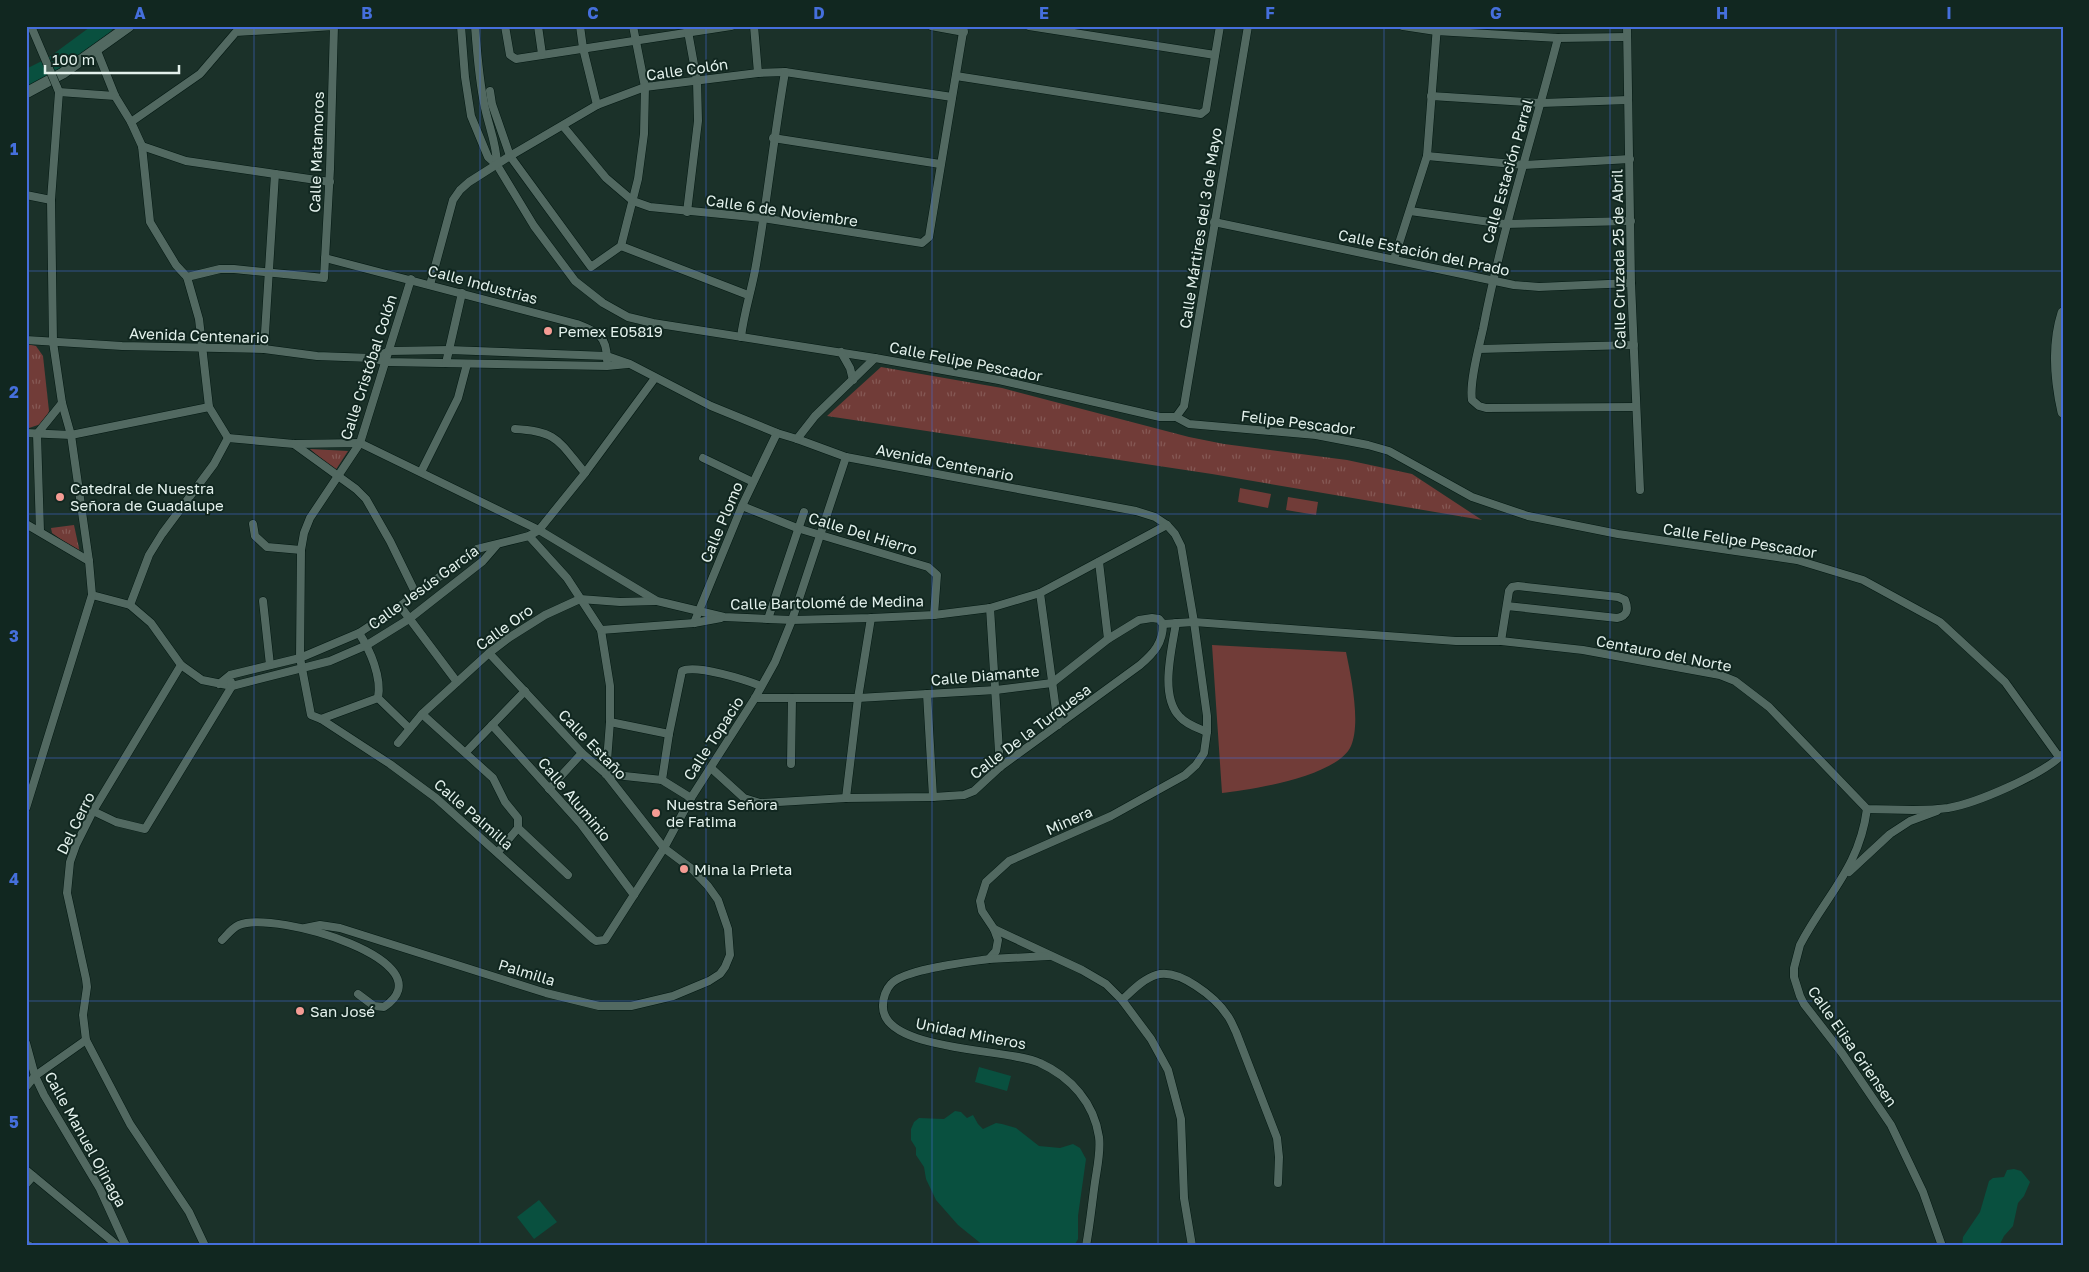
<svg xmlns="http://www.w3.org/2000/svg" width="2089" height="1272" font-family="'Golos Text',sans-serif">
  <style>
    .park { fill: url(#park-tufts) }
    .pitch { fill: #713c38 }
    .water { fill: #09503f }
    .lines { fill: none; stroke-linecap: round; stroke-linejoin: round }
    .river { stroke: #09503f; stroke-width: 16 }
    .street-casing { stroke: #031812; stroke-width: 9 }
    .secondary-casing { stroke: #031812; stroke-width: 12 }
    .street { stroke: #526961; stroke-width: 8 }
    .secondary { stroke: #526961; stroke-width: 11 }
    .street-bridge-casing { stroke: #031812; stroke-width: 9; stroke-linecap: butt }
    .street-bridge { stroke: #526961; stroke-width: 8 }
    .grid { fill: none; stroke: #456fdc; stroke-width: 1; stroke-opacity: 0.55 }
    .poi-dot { fill: #f59c94; stroke: #112720; stroke-width: 2 }
    .labels { text-anchor: middle; dominant-baseline: central; stroke-width: 4; stroke-linejoin: round; paint-order: stroke }
    .street-label { font-size: 15px; fill: #e3f1ec; stroke: #112720 }
    .poi-label { font-size: 15px; fill: #e3f1ec; stroke: #112720; text-anchor: start }
    .neatline { fill: none; stroke: #456fdc; stroke-width: 2 }
    .grid-label { font-size: 16px; text-anchor: middle; font-weight: bold; fill: #456fdc }
  </style>
  <defs>
    <pattern id="park-tufts" width="24" height="20" patternUnits="userSpaceOnUse" patternTransform="scale(1.25)"><rect width="24" height="20" fill="#713c38"/><path d="M3 7l-1-3M5 7V3M7 7l1-3M15 17l-1-3M17 17v-4M19 17l1-3" fill="none" stroke="#855955"/></pattern>
  </defs>
  <rect width="100%" height="100%" fill="#1b3129"/>
  <g class="park">
    <path d="M 26,344 L 36,346 L 43,356 L 49,411 L 44,423 L 26,429 Z"/>
    <path d="M 881,367 L 1002,388 L 1189,437 L 1224,444 L 1347,460 L 1412,474 L 1482,520 L 1212,474 L 827,416 Z"/>
    <path d="M 310,449 L 348,451 L 335,471 Z"/>
    <path d="M 74,525 L 80,553 L 52,533 L 51,528 Z"/>
  </g>
  <g class="pitch">
    <path d="M 1240,488 L 1271,494 L 1268,508 L 1238,502 Z"/>
    <path d="M 1288,497 L 1318,502 L 1316,515 L 1286,510 Z"/>
    <path d="M 1212,645 L 1346,652 C 1351,676 1361,723 1351,746 C 1338,776 1252,790 1222,793 Z"/>
  </g>
  <g class="water">
    <path d="M 979,1067 L 1011,1076 L 1007,1091 L 975,1082 Z"/>
    <path d="M 955,1111 L 961,1112 L 967,1118 L 973,1115 L 978,1124 L 983,1129 L 996,1123 L 1002,1124 L 1016,1128 L 1039,1146 L 1060,1148 L 1073,1144 L 1080,1148 L 1086,1159 L 1078,1216 L 1078,1239 L 1074,1246 L 984,1246 L 958,1225 L 936,1200 L 926,1179 L 924,1167 L 916,1155 L 916,1148 L 911,1140 L 911,1129 L 914,1122 L 919,1118 L 944,1119 Z"/>
    <path d="M 2014,1169 L 2021,1171 L 2030,1182 L 2024,1196 L 2018,1203 L 2013,1226 L 2004,1236 L 1999,1246 L 1962,1246 L 1963,1237 L 1980,1212 L 1989,1181 L 1993,1178 L 2004,1177 L 2007,1170 Z"/>
    <path d="M 539,1200 L 557,1222 L 534,1239 L 517,1217 Z"/>
  </g>
  <g class="lines">
    <path class="river" d="M 26,78 L 52,65 L 105,26"/>
    <g class="street-casing">
      <g id="street">
        <path d="M 461,26 L 465,77 L 471,116 L 488,157 L 497,165 L 534,226 L 575,281 L 603,303 L 628,317 L 653,323 L 875,358"/>
        <path d="M 475,26 C 477,53 479,81 485,108 C 489,127 497,145 497,165"/>
        <path d="M 505,26 L 510,55 L 516,59 L 731,26"/>
        <path d="M 538,26 L 542,54"/>
        <path d="M 580,26 L 583,48 L 597,105"/>
        <path d="M 687,26 L 697,81 L 698,121 L 687,212"/>
        <path d="M 754,26 L 758,73"/>
        <path d="M 931,26 L 964,32"/>
        <path d="M 1029,26 L 1215,55"/>
        <path d="M 1403,26 L 1436,31 L 1558,38 L 1627,37"/>
        <path d="M 1627,26 L 1631,283 L 1640,490"/>
        <path d="M 1558,38 C 1533,135 1502,230 1483,329 C 1479,347 1469,383 1472,400 L 1479,406 L 1486,408 L 1636,407"/>
        <path d="M 97,51 L 115,96 L 131,122 L 142,146 L 150,222 L 176,265 L 187,277 L 199,319 L 209,407 L 228,438"/>
        <path d="M 956,76 L 1201,114 L 1206,110 L 1220,26"/>
        <path d="M 490,91 L 492,104 L 510,156 L 591,267 L 621,246 L 638,179 L 644,134 L 645,87 L 633,26"/>
        <path d="M 59,92 L 115,96"/>
        <path d="M 1431,96 L 1541,103 L 1628,100"/>
        <path d="M 131,122 L 200,74 L 236,32 L 334,26"/>
        <path d="M 563,126 L 606,178 L 633,201 L 650,207 L 762,218 L 922,243 L 929,237 L 964,26"/>
        <path d="M 773,138 L 940,164"/>
        <path d="M 142,146 L 186,161 L 330,182"/>
        <path d="M 1427,156 L 1524,165 L 1630,159"/>
        <path d="M 26,195 L 51,200"/>
        <path d="M 1410,211 L 1505,224 L 1631,221"/>
        <path d="M 1214,222 L 1514,285 L 1539,287 L 1631,283"/>
        <path d="M 621,246 L 748,295"/>
        <path d="M 325,258 L 577,324 C 598,332 607,336 607,360"/>
        <path d="M 1394,259 L 1427,156 L 1437,26"/>
        <path d="M 187,277 L 220,269 L 234,269 L 324,278 L 330,169 L 334,26"/>
        <path d="M 430,285 L 453,200 L 460,190 L 469,182 L 510,156 L 597,105 L 645,87 L 758,73 L 785,72 L 952,97"/>
        <path d="M 741,337 C 744,312 752,289 756,265 C 767,201 774,136 785,72"/>
        <path d="M 26,340 L 122,346 L 264,349 L 317,356 L 372,358 L 386,362 L 607,366 L 628,364"/>
        <path d="M 264,349 L 275,174"/>
        <path d="M 1479,349 L 1634,345"/>
        <path d="M 841,352 L 850,368 L 853,380"/>
        <path d="M 372,358 L 390,351 L 449,350 L 607,356 L 630,364 L 711,406 L 777,433 L 797,439 L 846,457 L 1136,511 L 1155,517 L 1167,525 L 1175,534 L 1181,546 L 1194,622 L 1207,716 L 1207,732 L 1204,753 L 1196,765 L 1185,775 L 1111,816 L 1009,861 L 986,882 L 980,901 L 982,911 L 994,929 L 998,940 L 996,951 L 989,959 C 968,962 904,969 891,984 C 886,989 883,998 883,1005 C 880,1052 1009,1048 1040,1063 C 1071,1077 1094,1103 1099,1137 C 1101,1151 1097,1168 1095,1182 C 1092,1203 1090,1225 1086,1246"/>
        <path d="M 446,363 L 462,293"/>
        <path d="M 1176,417 L 1189,424 L 1316,435 L 1368,445 L 1389,451 L 1472,497 L 1528,516 L 1618,534 L 1797,560 L 1863,580 L 1940,622 L 2005,682 L 2059,757"/>
        <path d="M 515,429 C 558,431 559,442 585,473"/>
        <path d="M 26,433 L 71,435 L 209,407"/>
        <path d="M 228,438 L 294,444 L 360,443 L 539,530 L 657,601 L 724,617 L 792,620 L 871,618 L 934,615 L 990,608 L 1040,593 L 1167,525"/>
        <path d="M 797,439 L 815,416 L 875,358 L 999,380 L 1160,417 L 1176,417 L 1184,406 L 1248,26"/>
        <path d="M 294,444 L 356,489 L 366,499 L 390,541 L 416,594"/>
        <path d="M 703,458 L 753,482"/>
        <path d="M 421,472 L 458,398 L 467,364"/>
        <path d="M 742,506 L 797,528 L 928,567 L 937,575 L 934,615"/>
        <path d="M 26,524 L 89,561"/>
        <path d="M 253,524 L 255,536 L 267,547 L 301,550"/>
        <path d="M 40,531 L 37,434 L 62,403"/>
        <path d="M 529,536 L 567,578 L 601,630 L 610,686 L 610,722 L 606,774"/>
        <path d="M 1099,562 L 1108,639"/>
        <path d="M 1040,593 L 1058,725"/>
        <path d="M 92,595 L 130,605 L 151,623 L 181,665 L 202,680 L 232,686 L 330,661 L 367,645 L 409,619 L 483,561 L 496,546"/>
        <path d="M 263,601 L 270,665"/>
        <path d="M 130,605 L 149,555 L 162,534 L 214,464 L 228,438"/>
        <path d="M 400,606 L 457,682"/>
        <path d="M 990,608 L 1000,767"/>
        <path d="M 768,619 L 804,512"/>
        <path d="M 694,623 L 742,506 L 777,433"/>
        <path d="M 1176,623 C 1172,649 1159,696 1180,717 C 1187,725 1198,728 1207,732"/>
        <path d="M 601,630 L 694,623 L 721,618"/>
        <path d="M 359,633 C 370,650 382,677 378,698 L 409,728"/>
        <path d="M 1501,641 L 1509,591 L 1512,587 L 1518,586 L 1618,597 L 1625,600 C 1629,610 1627,616 1617,618 L 1507,606"/>
        <path d="M 181,665 L 93,811 L 76,845 L 70,862 L 67,893 L 86,979 L 87,987 L 83,1015 L 86,1040 L 130,1124 L 189,1212 L 205,1246"/>
        <path d="M 219,684 L 230,675 L 300,658 L 359,633 L 400,606 L 477,549 L 529,536 L 539,530 L 585,473 L 655,378"/>
        <path d="M 927,694 L 933,797"/>
        <path d="M 378,698 L 321,719 L 311,715 L 300,658 L 301,550 L 304,533 L 310,518 L 360,443 L 411,279"/>
        <path d="M 755,698 L 858,698 L 996,690 L 1052,683 L 1108,639 L 1139,620 L 1152,618 L 1159,619 L 1163,624 L 1194,622 L 1456,641 L 1501,641 L 1583,650 L 1720,675 L 1735,681 L 1769,707 L 1867,809 C 1893,809 1921,812 1948,808 C 1977,803 2042,775 2063,754"/>
        <path d="M 422,714 L 493,778 L 505,802 L 518,818 L 518,828 L 498,852"/>
        <path d="M 321,719 L 390,764 L 436,798 L 593,939 L 596,941 L 605,940 L 664,848 L 691,798 L 755,698 L 775,662 L 792,620 L 846,457"/>
        <path d="M 610,722 L 669,734"/>
        <path d="M 492,725 L 581,824 L 634,895"/>
        <path d="M 398,743 L 422,714 L 489,653 L 510,637 L 545,615 L 580,599 L 620,602 L 656,601"/>
        <path d="M 466,752 L 525,691"/>
        <path d="M 791,764 L 792,698"/>
        <path d="M 711,768 L 744,798 L 760,803 L 846,798 L 933,797 L 964,795 L 974,791 L 1000,767 L 1140,665 C 1154,653 1163,643 1163,624"/>
        <path d="M 606,774 L 662,780 L 691,798"/>
        <path d="M 662,780 L 669,734 L 682,671 C 696,664 746,680 761,686"/>
        <path d="M 549,789 L 582,753"/>
        <path d="M 846,798 L 858,698 L 871,618"/>
        <path d="M 26,808 L 92,595 L 89,561 L 71,435 L 62,403 L 53,342 L 51,200 L 59,92 L 57,87"/>
        <path d="M 1867,809 C 1859,869 1826,895 1800,945 L 1794,968 L 1794,977 L 1800,996 L 1804,1004 L 1842,1053 L 1891,1125 L 1923,1192 L 1942,1246"/>
        <path d="M 93,811 L 116,822 L 145,829 L 232,686 L 231,682"/>
        <path d="M 518,828 L 568,875"/>
        <path d="M 1849,872 L 1890,834 L 1910,821 L 1937,811"/>
        <path d="M 305,928 L 320,925 L 340,928 L 546,993 L 599,1006 L 631,1006 L 673,996 L 709,981 L 720,974 L 725,967 L 730,955 L 728,929 L 718,900 L 708,886 L 692,869 L 664,848 L 606,774 L 582,753 L 489,653"/>
        <path d="M 994,929 L 1082,970 L 1106,984 L 1122,1000 L 1151,1039 L 1168,1070 L 1181,1119 L 1184,1198 L 1192,1246"/>
        <path d="M 222,940 C 227,935 232,928 239,925 C 276,910 450,962 384,1007 L 374,1006 L 358,994"/>
        <path d="M 989,959 L 1049,956"/>
        <path d="M 1122,1000 C 1132,991 1143,979 1156,975 C 1179,968 1215,997 1227,1015 C 1231,1020 1233,1026 1236,1032 L 1277,1138 L 1279,1157 L 1278,1183"/>
        <path d="M 26,1043 L 35,1076 L 44,1095 L 100,1189 L 126,1246"/>
        <path d="M 26,1087 L 35,1076 L 86,1040"/>
        <path d="M 26,1170 L 118,1246"/>
        <path d="M 26,1184 L 33,1176"/>
        <path d="M 26,1244 L 30,1246"/>
      </g>
    </g>
    <g class="secondary-casing">
      <g id="secondary">
        <path d="M 26,93 L 63,73 L 129,26"/>
        <path d="M 2063,313 C 2053,344 2056,381 2063,412"/>
      </g>
    </g>
    <use href="#street" class="street"/>
    <use href="#secondary" class="secondary"/>
    <g class="street-bridge-casing">
      <path id="street-bridge" d="M 31,26 L 57,87"/>
    </g>
    <use href="#street-bridge" class="street-bridge"/>
  </g>
  <path class="grid" d="M 254,26 L 254,1246M 480,26 L 480,1246M 706,26 L 706,1246M 932,26 L 932,1246M 1158,26 L 1158,1246M 1384,26 L 1384,1246M 1610,26 L 1610,1246M 1836,26 L 1836,1246M 26,271 L 2063,271M 26,514 L 2063,514M 26,758 L 2063,758M 26,1001 L 2063,1001"/>
  <g class="poi-dot">
    <circle cx="548" cy="331" r="5"/>
    <circle cx="60" cy="497" r="5"/>
    <circle cx="656" cy="813" r="5"/>
    <circle cx="684" cy="869" r="5"/>
    <circle cx="300" cy="1011" r="5"/>
  </g>
  <g class="labels">
    <g class="street-label">
      <text transform="translate(687 69) rotate(-8)">Calle Colón</text>
      <text transform="translate(316 152) rotate(-88)">Calle Matamoros</text>
      <text transform="translate(1507 171) rotate(-74)">Calle Estación Parral</text>
      <text transform="translate(782 210) rotate(8)">Calle 6 de Noviembre</text>
      <text transform="translate(1200 228) rotate(-81)">Calle Mártires del 3 de Mayo</text>
      <text transform="translate(1424 252) rotate(12)">Calle Estación del Prado</text>
      <text transform="translate(1618 259) rotate(-91)">Calle Cruzada 25 de Abril</text>
      <text transform="translate(483 284) rotate(15)">Calle Industrias</text>
      <text transform="translate(199 335) rotate(2)">Avenida Centenario</text>
      <text transform="translate(966 361) rotate(11)">Calle Felipe Pescador</text>
      <text transform="translate(368 367) rotate(-72)">Calle Cristóbal Colón</text>
      <text transform="translate(1298 422) rotate(7)">Felipe Pescador</text>
      <text transform="translate(945 462) rotate(11)">Avenida Centenario</text>
      <text transform="translate(721 522) rotate(-67)">Calle Plomo</text>
      <text transform="translate(863 533) rotate(17)">Calle Del Hierro</text>
      <text transform="translate(1740 540) rotate(9)">Calle Felipe Pescador</text>
      <text transform="translate(423 587) rotate(-36)">Calle Jesús García</text>
      <text transform="translate(827 602) rotate(-1)">Calle Bartolomé de Medina</text>
      <text transform="translate(504 627) rotate(-36)">Calle Oro</text>
      <text transform="translate(1664 653) rotate(11)">Centauro del Norte</text>
      <text transform="translate(985 675) rotate(-5)">Calle Diamante</text>
      <text transform="translate(1030 731) rotate(-37)">Calle De la Turquesa</text>
      <text transform="translate(713 738) rotate(-57)">Calle Topacio</text>
      <text transform="translate(593 744) rotate(46)">Calle Estaño</text>
      <text transform="translate(575 799) rotate(50)">Calle Aluminio</text>
      <text transform="translate(474 814) rotate(41)">Calle Palmilla</text>
      <text transform="translate(1069 820) rotate(-24)">Minera</text>
      <text transform="translate(75 823) rotate(-64)">Del Cerro</text>
      <text transform="translate(527 972) rotate(17)">Palmilla</text>
      <text transform="translate(971 1033) rotate(11)">Unidad Mineros</text>
      <text transform="translate(1853 1046) rotate(55)">Calle Elisa Griensen</text>
      <text transform="translate(86 1139) rotate(61)">Calle Manuel Ojinaga</text>
    </g>
    <g class="poi-label">
      <text x="558" y="331">Pemex E05819</text>
      <text x="70" y="488">Catedral de Nuestra<tspan x="70" dy="17">Señora de Guadalupe</tspan></text>
      <text x="666" y="804">Nuestra Señora<tspan x="666" dy="17">de Fatima</tspan></text>
      <text x="694" y="869">Mina la Prieta</text>
      <text x="310" y="1011">San José</text>
    </g>
  </g>
  <rect width="2089" height="1272" fill="none" stroke="#112720" stroke-width="55"/>
  <path d="M45 65v8h134v-8" fill="none" stroke="#e3f1ec" stroke-width="2.5"/>
  <text x="52" y="65" font-size="15" fill="#e3f1ec" stroke="#112720" stroke-width="4" paint-order="stroke">100 m</text>
  <rect x="28" y="28" width="2034" height="1216" class="neatline"/>
  <g class="grid-label">
    <text x="140" y="19">A</text>
    <text x="367" y="19">B</text>
    <text x="593" y="19">C</text>
    <text x="819" y="19">D</text>
    <text x="1044" y="19">E</text>
    <text x="1270" y="19">F</text>
    <text x="1496" y="19">G</text>
    <text x="1722" y="19">H</text>
    <text x="1949" y="19">I</text>
    <text x="14" y="155">1</text>
    <text x="14" y="398">2</text>
    <text x="14" y="642">3</text>
    <text x="14" y="885">4</text>
    <text x="14" y="1128">5</text>
  </g>
</svg>
